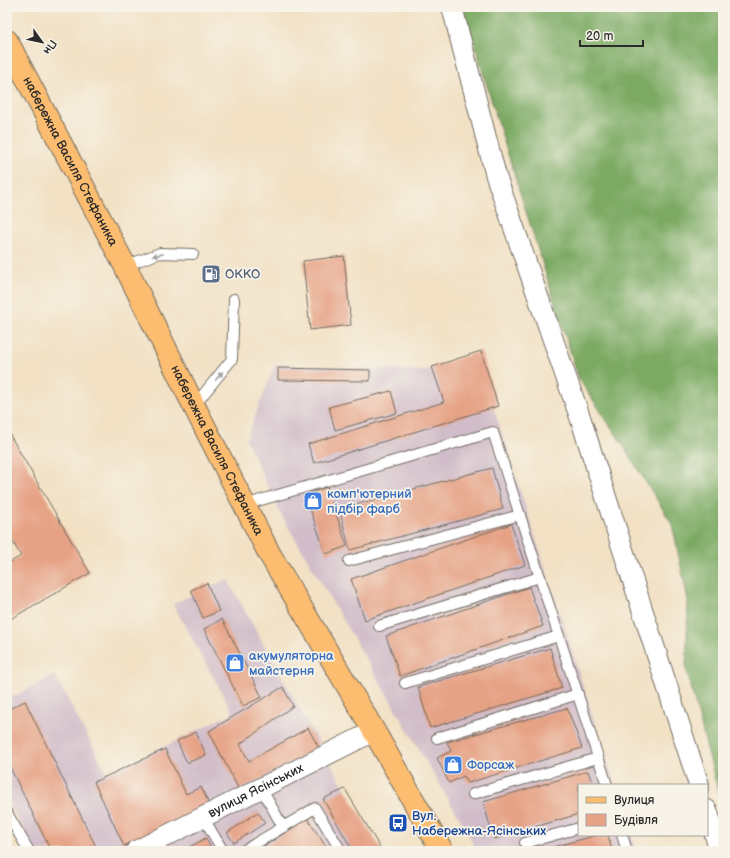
<svg xmlns="http://www.w3.org/2000/svg" width="730" height="858" font-family="'Balsamiq Sans',sans-serif">
  <style>
    .industrial { fill: #d1bdc9 }
    .forest { fill: #7baa64; stroke: #536a48 }
    .building { fill: #e6a285 }
    .lines { fill: none; stroke-linecap: round; stroke-linejoin: round }
    .lane-casing { stroke: #716b61; stroke-width: 12 }
    .street-casing { stroke: #716b61; stroke-width: 22 }
    .primary-casing { stroke: #716b61; stroke-width: 24 }
    .lane { stroke: #fff; stroke-width: 10 }
    .street { stroke: #fff; stroke-width: 20 }
    .primary { stroke: #fcbd6f; stroke-width: 22 }
    .oneway { fill: #a0a0a0 }
    .labels { text-anchor: middle; dominant-baseline: central; stroke-width: 3.5; stroke-linejoin: round; paint-order: stroke }
    .street-label { font-size: 13px; fill: #2b2b2b; stroke: #f7f3e8 }
    .service-label { font-size: 13px; fill: #4e5e75; stroke: #f7f3e8; text-anchor: start }
    .shop-label { font-size: 13px; fill: #366cbe; stroke: #f7f3e8; text-anchor: start }
    .transit-label { font-size: 13px; fill: #164399; stroke: #f7f3e8; text-anchor: start }
  </style>
  <rect width="100%" height="100%" fill="#f7f3e8"/>
  <filter id="ink" filterUnits="userSpaceOnUse"><feTurbulence type="fractalNoise" baseFrequency=".025" numOctaves="2"/><feDisplacementMap in="SourceGraphic" scale="8" xChannelSelector="R" yChannelSelector="G"/><feConvolveMatrix kernelMatrix="1 2 1 2 8 2 1 2 1" color-interpolation-filters="sRGB"/></filter>
  <filter id="wash" filterUnits="userSpaceOnUse"><feTurbulence type="fractalNoise" baseFrequency=".012" numOctaves="4" result="noise"/><feDisplacementMap in="SourceGraphic" scale="16" xChannelSelector="R" yChannelSelector="G"/><feGaussianBlur stdDeviation="0.9" result="paint"/><feColorMatrix in="noise" values="0 0 0 0 0 0 0 0 0 0 0 0 0 0 0 0 0 1.4 0 .05"/><feComposite in="paint" operator="in"/></filter>
  <g filter="url(#wash)">
    <rect width="100%" height="100%" fill="#f2e1c4"/>
    <g class="industrial">
      <path d="M 477,356 L 615,785 L 579,785 L 579,835 L 631,835 L 636,851 L 477,851 L 463,824 L 279,511 L 246,439 L 275,365 L 423,371 Z"/>
      <path d="M 227,579 L 380,851 L 35,851 L 7,800 L 7,700 L 55,675 L 107,774 L 233,713 L 173,604 Z"/>
    </g>
    <path class="forest" d="M 463,7 L 723,7 L 723,810 L 686,668 L 688,600 L 672,524 L 621,442 L 579,379 L 505,145 Z"/>
    <g id="blocks">
      <g class="building">
        <path d="M 344,256 L 351,325 L 310,330 L 303,261 Z"/>
        <path d="M 481,351 L 498,406 L 314,463 L 308,444 L 444,402 L 432,367 Z"/>
        <path d="M 278,368 L 370,370 L 370,381 L 278,380 Z"/>
        <path d="M 391,391 L 397,413 L 335,430 L 329,407 Z"/>
        <path d="M 7,430 L 90,573 L 7,621 L 7,564 L 21,556 L 7,532 Z"/>
        <path d="M 492,468 L 503,509 L 350,550 L 339,509 Z"/>
        <path d="M 327,487 L 347,546 L 326,554 L 305,495 Z"/>
        <path d="M 511,524 L 525,565 L 365,620 L 351,579 Z"/>
        <path d="M 207,583 L 219,611 L 203,618 L 191,590 Z"/>
        <path d="M 529,587 L 543,626 L 400,676 L 386,636 Z"/>
        <path d="M 222,619 L 262,697 L 243,706 L 204,629 Z"/>
        <path d="M 550,648 L 562,688 L 430,728 L 418,687 Z"/>
        <path d="M 283,687 L 293,706 L 240,744 L 249,761 L 308,728 L 319,748 L 239,790 L 209,731 Z"/>
        <path d="M 25,701 L 98,851 L 51,851 L 7,761 L 7,710 Z"/>
        <path d="M 567,708 L 582,748 L 468,783 L 464,776 L 449,783 L 437,758 L 451,751 L 447,742 Z"/>
        <path d="M 196,732 L 206,755 L 187,763 L 177,741 Z"/>
        <path d="M 165,749 L 186,794 L 201,787 L 210,806 L 124,846 L 94,782 Z"/>
        <path d="M 588,771 L 593,785 L 579,785 L 579,814 L 494,839 L 483,802 Z"/>
        <path d="M 345,789 L 382,851 L 353,851 L 323,799 Z"/>
        <path d="M 258,812 L 265,823 L 234,843 L 227,833 Z"/>
        <path d="M 307,818 L 329,851 L 257,851 Z"/>
        <path d="M 597,835 L 608,835 L 612,851 L 539,851 Z"/>
        <path d="M 206,838 L 212,851 L 182,851 Z"/>
      </g>
    </g>
  </g>
  <g filter="url(#ink)">
    <use href="#blocks" fill-opacity="0" stroke="#716b61" stroke-width="1"/>
    <g class="lines">
      <g class="lane-casing">
        <g id="lane">
          <path d="M 125,266 L 160,253 L 193,254"/>
          <path d="M 194,406 L 232,359 L 234,299"/>
          <path d="M 244,505 L 493,432 L 607,785"/>
          <path d="M 349,561 L 520,515"/>
          <path d="M 379,626 L 540,577"/>
          <path d="M 405,683 L 559,636"/>
          <path d="M 437,738 L 578,694"/>
          <path d="M 261,788 L 283,827"/>
          <path d="M 473,794 L 598,758"/>
          <path d="M 7,813 L 29,851"/>
          <path d="M 203,817 L 223,851"/>
          <path d="M 622,835 L 627,851"/>
          <path d="M 525,843 L 579,828"/>
          <path d="M 243,851 L 315,808 L 341,851"/>
        </g>
      </g>
      <g class="street-casing">
        <g id="street">
          <path d="M 452,7 L 496,176 L 581,420 L 699,785"/>
          <path d="M 707,810 L 720,851"/>
          <path id="s1" d="M 136,851 L 374,731"/>
        </g>
      </g>
      <g class="primary-casing">
        <g id="primary">
          <path id="s2" d="M 7,41 L 125,266 L 194,406 L 269,553 L 374,731 L 442,851"/>
        </g>
      </g>
      <use href="#lane" class="lane"/>
      <use href="#street" class="street"/>
      <use href="#primary" class="primary"/>
    </g>
    <defs><path id="oneway-solid" d="M-6-.8H1V-3.2L6.5 0L1 3.2V.8H-6Z"/></defs>
    <g class="oneway">
      <use href="#oneway-solid" transform="translate(158 255) rotate(168)"/>
      <use href="#oneway-solid" transform="translate(219 376) rotate(-50)"/>
    </g>
  </g>
  <defs>
    <g id="fuel-square" transform="scale(1)"><rect x="-9" y="-9" width="18" height="18" rx="4" fill="#5c6f8a" stroke="#f7f3e8"/><path d="M-5.5-6h7V0h2V4h1.3V-2.5L3-4.5l.8-.8L6-3V5H2.5V1h-1V6h-7ZM-4.2-4.7v3.2H.2V-4.7Z" fill="#fff"/></g>
    <g id="shop-square" transform="scale(1)"><rect x="-9" y="-9" width="18" height="18" rx="4" fill="#3f7fe0" stroke="#f7f3e8"/><path d="M-5-2.5h2.3a2.7 3.5 0 0 1 5.4 0H5L5.5 6h-11ZM-1.5-2.5h3a1.5 2.3 0 0 0-3 0Z" fill="#fff"/></g>
    <g id="bus-square" transform="scale(1)"><rect x="-9" y="-9" width="18" height="18" rx="4" fill="#1a4fb4" stroke="#f7f3e8"/><path d="M-5-6H5V4H4V6H2V4H-2V6H-4V4H-5ZM-3.5-4V0h7V-4ZM-3.5 1.2v1.5H-2V1.2ZM2 1.2v1.5H3.5V1.2Z" fill="#fff"/></g>
  </defs>
  <g fill-rule="evenodd">
    <use href="#fuel-square" x="211" y="274"/>
    <use href="#shop-square" x="313" y="501"/>
    <use href="#shop-square" x="235" y="663"/>
    <use href="#shop-square" x="453" y="765"/>
    <use href="#bus-square" x="398" y="823"/>
  </g>
  <g class="labels">
    <g class="street-label">
      <text stroke="none"><textPath href="#s2" startOffset="136">набережна Василя Стефаника</textPath></text>
      <text stroke="none"><textPath href="#s2" startOffset="460">набережна Василя Стефаника</textPath></text>
      <text stroke="none"><textPath href="#s1" startOffset="134">вулиця Ясінських</textPath></text>
    </g>
    <g class="service-label">
      <text x="225" y="274">ОККО</text>
    </g>
    <g class="shop-label">
      <text x="327" y="494">комп'ютерний<tspan x="327" dy="15">підбір фарб</tspan></text>
      <text x="249" y="656">акумуляторна<tspan x="249" dy="15">майстерня</tspan></text>
      <text x="467" y="765">Форсаж</text>
    </g>
    <g class="transit-label">
      <text x="412" y="816">Вул.<tspan x="412" dy="15">Набережна-Ясінських</tspan></text>
    </g>
  </g>
  <rect width="730" height="858" fill="none" stroke="#f7f3e8" stroke-width="24"/>
  <rect x="578" y="784" width="130" height="52" fill="#f7f3e8" stroke="#a5a39c"/>
  <rect x="586" y="797" width="20" height="6" fill="#fcbd6f" stroke="#a5a39c"/>
  <text x="614" y="804" font-size="12" fill="#2b2b2b">Вулиця</text>
  <rect x="586" y="814" width="20" height="12" fill="#e6a285" stroke="#a5a39c"/>
  <text x="614" y="824" font-size="12" fill="#2b2b2b">Будівля</text>
  <g transform="translate(42 42) rotate(123)" stroke="#f7f3e8" stroke-width="3" paint-order="stroke">
  <path d="M0-3L7 15L0 10L-7 15Z" fill="#2b2b2b"/>
  <text y="-6" font-size="11" font-weight="bold" text-anchor="middle" fill="#2b2b2b">Пн</text>
  </g>
  <path d="M580 40v6h63v-6" fill="none" stroke="#2b2b2b" stroke-width="2"/>
  <text x="586" y="40" font-size="12" fill="#2b2b2b" stroke="#f7f3e8" stroke-width="3" paint-order="stroke">20 m</text>
</svg>
